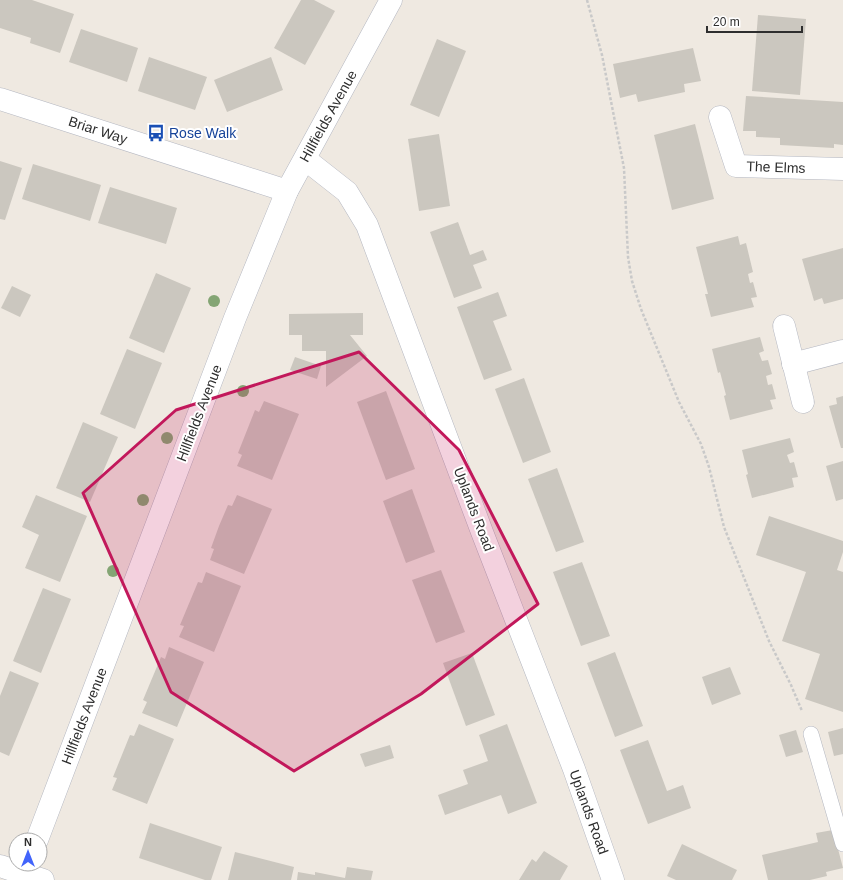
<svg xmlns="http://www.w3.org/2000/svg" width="843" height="880" font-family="Helvetica,sans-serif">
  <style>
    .building { fill: #cbc7bf }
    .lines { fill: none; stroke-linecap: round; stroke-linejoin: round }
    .service-casing { stroke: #b4b7c1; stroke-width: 16 }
    .minor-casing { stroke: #b4b7c1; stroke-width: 23 }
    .tertiary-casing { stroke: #b4b7c1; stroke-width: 23 }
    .path { stroke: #c9c9c9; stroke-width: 2.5; stroke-dasharray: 3 2; stroke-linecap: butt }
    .service { stroke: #fff; stroke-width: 15 }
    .minor { stroke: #fff; stroke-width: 22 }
    .tertiary { stroke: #fff; stroke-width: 22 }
    .tree { fill: #84a574 }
    .marked { fill: #c2185b; fill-opacity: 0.2; stroke: #c2185b; stroke-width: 3; stroke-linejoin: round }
    .labels { text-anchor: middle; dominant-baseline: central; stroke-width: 4; stroke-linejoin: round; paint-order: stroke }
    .street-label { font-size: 14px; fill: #2e2e2e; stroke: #fff }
    .transit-label { font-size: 14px; fill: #164399; stroke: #fff; text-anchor: start }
  </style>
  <rect width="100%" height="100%" fill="#efe9e1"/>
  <g class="building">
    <path d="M 0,0 L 32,0 L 74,14 L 60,53 L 30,43 L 31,38 L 0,28 Z"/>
    <path d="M 301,0 L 314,0 L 335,11 L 305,65 L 274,48 Z"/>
    <path d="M 758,15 L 806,19 L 800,95 L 752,91 Z"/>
    <path d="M 81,29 L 138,48 L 127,82 L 69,62 Z"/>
    <path d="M 437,39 L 466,51 L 439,117 L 410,105 Z"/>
    <path d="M 693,48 L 701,81 L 684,84 L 685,92 L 638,102 L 636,94 L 620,98 L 613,64 Z"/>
    <path d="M 149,57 L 207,77 L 195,110 L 138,91 Z"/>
    <path d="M 271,57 L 283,90 L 227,112 L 214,80 Z"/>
    <path d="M 746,96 L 843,102 L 843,145 L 834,144 L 834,148 L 780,145 L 780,138 L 756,137 L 756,131 L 743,131 Z"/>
    <path d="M 695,124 L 714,199 L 672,210 L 654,135 Z"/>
    <path d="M 439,134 L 450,206 L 419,211 L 408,139 Z"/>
    <path d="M 0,161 L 22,168 L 5,220 L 0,219 Z"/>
    <path d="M 33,164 L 101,185 L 90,221 L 22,199 Z"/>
    <path d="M 110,187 L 177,208 L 166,244 L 98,223 Z"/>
    <path d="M 458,222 L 470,255 L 483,250 L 487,260 L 473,265 L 482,288 L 454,298 L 430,232 Z"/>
    <path d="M 738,236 L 740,245 L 746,243 L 753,272 L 748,274 L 750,283 L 753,282 L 757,297 L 751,298 L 754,307 L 711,317 L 705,294 L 708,294 L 696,247 Z"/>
    <path d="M 843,248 L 843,299 L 824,304 L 822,298 L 814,301 L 802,259 Z"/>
    <path d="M 156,273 L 191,288 L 164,353 L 129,338 Z"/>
    <path d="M 12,286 L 31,295 L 20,317 L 1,308 Z"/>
    <path d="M 498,292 L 507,316 L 493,321 L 512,370 L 484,380 L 457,307 Z"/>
    <path d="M 363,313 L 363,335 L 350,335 L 367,356 L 326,387 L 326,351 L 302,351 L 302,335 L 289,335 L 289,314 Z"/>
    <path d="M 760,337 L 764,351 L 759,353 L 762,361 L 768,360 L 772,374 L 766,376 L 768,385 L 772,384 L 776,399 L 770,400 L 773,409 L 730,420 L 724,396 L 726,395 L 720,372 L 718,373 L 712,349 Z"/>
    <path d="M 127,349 L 162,363 L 135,429 L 100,414 Z"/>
    <path d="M 295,357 L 321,366 L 317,379 L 290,370 Z"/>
    <path d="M 524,378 L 551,452 L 523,463 L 495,389 Z"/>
    <path d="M 386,391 L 415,469 L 386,480 L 357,402 Z"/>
    <path d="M 843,396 L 843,448 L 841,448 L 829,406 L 837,404 L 836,398 Z"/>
    <path d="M 264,401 L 299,414 L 272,480 L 237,466 L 242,455 L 238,453 L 255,410 L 259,412 Z"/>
    <path d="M 83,422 L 118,437 L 90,502 L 56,488 Z"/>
    <path d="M 790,438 L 794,452 L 787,455 L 790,463 L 794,462 L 798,477 L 792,478 L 794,487 L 752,498 L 746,475 L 748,474 L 742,450 Z"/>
    <path d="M 843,461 L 843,499 L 836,501 L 826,466 Z"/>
    <path d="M 557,468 L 584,542 L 556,552 L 528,479 Z"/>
    <path d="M 412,489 L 435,552 L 406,563 L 383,501 Z"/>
    <path d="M 36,495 L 87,516 L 60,582 L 25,568 L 39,535 L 22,527 Z"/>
    <path d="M 237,495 L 272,509 L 244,574 L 210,560 L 214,549 L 211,548 L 219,526 L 228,505 L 232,506 Z"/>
    <path d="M 769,516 L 843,541 L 843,552 L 837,570 L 843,572 L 843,712 L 805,699 L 820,654 L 782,641 L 806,572 L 756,555 Z"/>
    <path d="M 582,562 L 610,636 L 581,646 L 553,572 Z"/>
    <path d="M 441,570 L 465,632 L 436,643 L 412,580 Z"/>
    <path d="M 206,572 L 241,586 L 214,652 L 179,637 L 184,626 L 180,625 L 198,582 L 202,583 Z"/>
    <path d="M 43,588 L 71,599 L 41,673 L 13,661 Z"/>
    <path d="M 169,647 L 204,662 L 177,727 L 142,713 L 147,702 L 143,700 L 161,657 L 165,659 Z"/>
    <path d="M 615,652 L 643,726 L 615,737 L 587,663 Z"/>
    <path d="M 472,653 L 495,715 L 466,726 L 443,663 Z"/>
    <path d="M 730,667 L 741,694 L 712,705 L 702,677 Z"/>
    <path d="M 10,671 L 39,683 L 9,756 L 0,752 L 0,696 Z"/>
    <path d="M 139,724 L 174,739 L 147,804 L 112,790 L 117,778 L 113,777 L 130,735 L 134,736 Z"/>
    <path d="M 507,724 L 537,803 L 508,814 L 501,795 L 445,815 L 438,795 L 468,784 L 463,770 L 488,761 L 479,735 Z"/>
    <path d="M 843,728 L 843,754 L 834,756 L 828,732 Z"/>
    <path d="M 796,730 L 803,752 L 786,757 L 779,735 Z"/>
    <path d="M 648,740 L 667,791 L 683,785 L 691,808 L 648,824 L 620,750 Z"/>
    <path d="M 390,745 L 394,758 L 365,767 L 360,754 Z"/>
    <path d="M 150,823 L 222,847 L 211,880 L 205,880 L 139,858 Z"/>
    <path d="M 833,830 L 843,868 L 826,872 L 827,876 L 810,880 L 768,880 L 762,855 L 818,842 L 816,833 Z"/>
    <path d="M 682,844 L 737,870 L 732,880 L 676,880 L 667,876 Z"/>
    <path d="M 544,851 L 568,866 L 560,880 L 519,880 L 532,859 L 536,862 Z"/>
    <path d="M 235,852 L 294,867 L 291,880 L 228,880 Z"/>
    <path d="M 347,867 L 373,871 L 371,880 L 297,880 L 298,872 L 315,875 L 315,872 L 345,878 Z"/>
  </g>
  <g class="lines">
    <g class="service-casing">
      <path id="service" d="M 811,734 L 843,844"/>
    </g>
    <g class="minor-casing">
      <g id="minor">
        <path d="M 0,99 L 287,191"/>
        <path d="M 720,117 L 736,166 L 843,169"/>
        <path d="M 305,159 L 347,192 L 367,225 L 482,532 L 574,769 L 613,880"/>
        <path d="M 784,326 L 803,402"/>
        <path d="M 793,364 L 843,351"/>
        <path d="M 0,866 L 43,880"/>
      </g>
    </g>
    <g class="tertiary-casing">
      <g id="tertiary">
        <path d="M 37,840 L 235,318 L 287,191 L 391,0"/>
        <path d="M 23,880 L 28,864"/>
      </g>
    </g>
    <path class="path" d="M 587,0 L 602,55 L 624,168 L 628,257 L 632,281 L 641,309 L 679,402 L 701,444 L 709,467 L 724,527 L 769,641 L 791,685 L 802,711"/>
    <use href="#service" class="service"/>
    <use href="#minor" class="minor"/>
    <use href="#tertiary" class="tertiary"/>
  </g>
  <g class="tree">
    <circle cx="214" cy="301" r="6"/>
    <circle cx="243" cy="391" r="6"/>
    <circle cx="167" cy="438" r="6"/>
    <circle cx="143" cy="500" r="6"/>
    <circle cx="113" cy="571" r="6"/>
  </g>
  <path class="marked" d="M 359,352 L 459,450 L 538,604 L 421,694 L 294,771 L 171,692 L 83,493 L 176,410 Z"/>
  <defs>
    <g id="bus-bare" transform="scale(1.38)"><path d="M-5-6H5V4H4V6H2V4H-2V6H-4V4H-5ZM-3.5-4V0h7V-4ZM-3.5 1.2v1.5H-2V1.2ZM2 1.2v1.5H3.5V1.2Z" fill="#1a4fb4" stroke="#fff" stroke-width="2.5" paint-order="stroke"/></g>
  </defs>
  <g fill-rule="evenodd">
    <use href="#bus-bare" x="156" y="133"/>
  </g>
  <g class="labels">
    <g class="street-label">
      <text transform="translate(328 116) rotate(-61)">Hillfields Avenue</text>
      <text transform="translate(98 130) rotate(18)">Briar Way</text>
      <text transform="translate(776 167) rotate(2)">The Elms</text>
      <text transform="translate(199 413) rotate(-69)">Hillfields Avenue</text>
      <text transform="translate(474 509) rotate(69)">Uplands Road</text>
      <text transform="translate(84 716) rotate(-69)">Hillfields Avenue</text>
      <text transform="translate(589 812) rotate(70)">Uplands Road</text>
    </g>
    <g class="transit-label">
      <text x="169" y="133">Rose Walk</text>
    </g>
  </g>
  <g transform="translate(28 852)"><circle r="19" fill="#ffffff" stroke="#ababab"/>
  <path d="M0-3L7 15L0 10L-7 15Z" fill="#4264fb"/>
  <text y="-6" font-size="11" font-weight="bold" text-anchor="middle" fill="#2e2e2e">N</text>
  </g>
  <path d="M707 26v6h95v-6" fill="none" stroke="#2e2e2e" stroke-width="2"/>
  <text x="713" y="26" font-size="12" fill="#2e2e2e" stroke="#ffffff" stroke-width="3" paint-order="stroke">20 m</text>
</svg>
